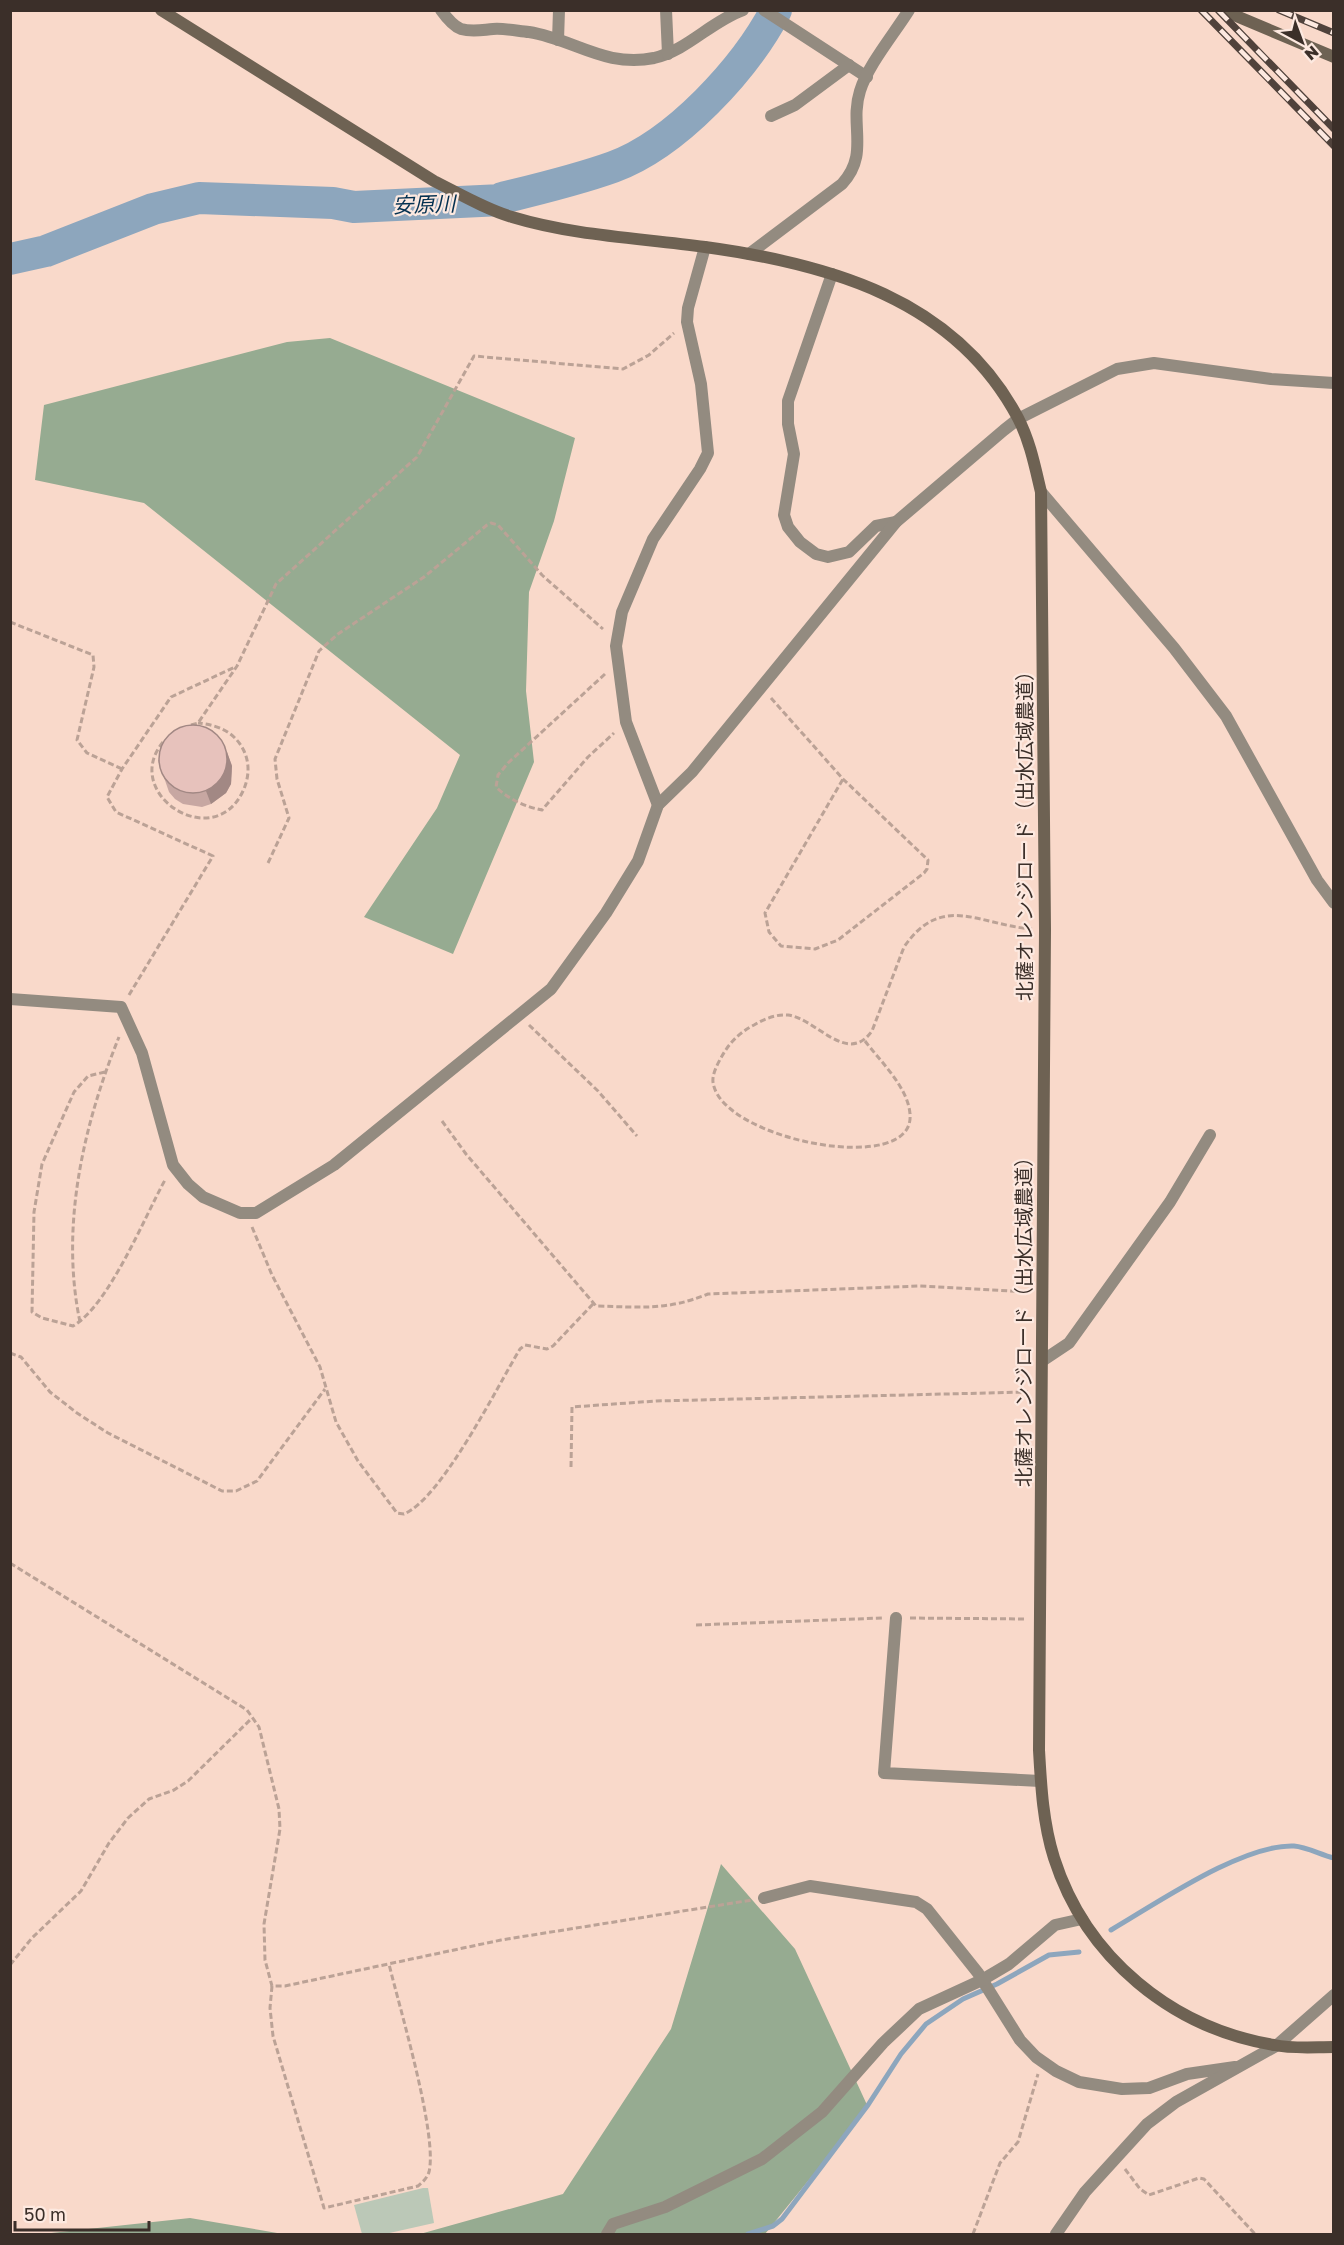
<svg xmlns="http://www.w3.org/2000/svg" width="1344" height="2245" font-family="'Golos Text','Noto Sans JP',sans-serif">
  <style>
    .green { fill: #bbc8b7 }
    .forest { fill: #96ab91 }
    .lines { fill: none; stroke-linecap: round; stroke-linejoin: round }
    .stream { stroke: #8da6bd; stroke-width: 5 }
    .river { stroke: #8da6bd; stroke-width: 32 }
    .path { stroke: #bba296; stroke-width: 3; stroke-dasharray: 6 3; stroke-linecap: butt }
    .street { stroke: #938b80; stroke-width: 12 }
    .secondary { stroke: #6e6253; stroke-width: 12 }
    .rail-casing { stroke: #50423b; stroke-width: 7 }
    .rail { stroke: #fde9e0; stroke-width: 4.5; stroke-dasharray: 14; stroke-linecap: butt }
    .wall { fill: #c7a7a2 }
    .shaded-wall { fill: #a28884 }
    .building { fill: #e7c2bc; stroke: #a28884; stroke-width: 1.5 }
    .labels { text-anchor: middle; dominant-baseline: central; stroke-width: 4.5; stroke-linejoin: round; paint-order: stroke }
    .street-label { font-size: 20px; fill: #3b2f29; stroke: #fde9e0 }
    .water-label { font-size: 21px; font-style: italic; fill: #043151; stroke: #fde9e0 }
  </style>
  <rect width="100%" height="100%" fill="#f9d9ca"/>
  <path class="green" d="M 423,2188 L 428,2188 L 434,2223 L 385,2234 L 362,2234 L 354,2205 Z"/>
  <g class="forest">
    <path d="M 330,338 L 575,438 L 554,521 L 529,592 L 526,691 L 534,762 L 453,954 L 364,917 L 437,808 L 460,755 L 144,503 L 35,480 L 44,405 L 287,342 Z"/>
    <path d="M 721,1864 L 795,1949 L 868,2107 L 765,2234 L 420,2234 L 563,2194 L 671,2029 Z"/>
    <path d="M 190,2218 L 283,2234 L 42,2234 Z"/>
  </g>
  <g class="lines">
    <g class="stream">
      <path d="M 1111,1930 C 1156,1904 1242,1844 1294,1846 C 1307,1847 1321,1855 1334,1858"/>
      <path d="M 748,2234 L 773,2226 L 782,2219 L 868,2105 L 901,2054 L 926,2024 L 963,1999 L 997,1984 L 1049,1955 L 1079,1952"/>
    </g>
    <path class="river" d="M 10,259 L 46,251 L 153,209 L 199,198 L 333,203 L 354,207 L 502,200 L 502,198 C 539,189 577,180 613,167 C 676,144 745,69 776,10"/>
    <g class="path">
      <path d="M 10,622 L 93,655 L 94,667 L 77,740 L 87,753 L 122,769"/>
      <path d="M 605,674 L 508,763 L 498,775 L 496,787 C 508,799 526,807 542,810 L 588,757 L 614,733"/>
      <path d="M 771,698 L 843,779 L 928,860 L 927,869 L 924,873 L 838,940 L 815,949 L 781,946 L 769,932 L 765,913 L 843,779"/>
      <path d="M 191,725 L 198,723 L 237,666 L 276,584 L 417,457 L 474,356 L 623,369 L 649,355 L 674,333"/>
      <path d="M 163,742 C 120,794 214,854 243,791 C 249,778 250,764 244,751 C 235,732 218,725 198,723"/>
      <path d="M 268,863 L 289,818 L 277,779 L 275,759 L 319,651 L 338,634 L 424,577 L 487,525 L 491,523 L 498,525 L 542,575 L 603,629"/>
      <path d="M 129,995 L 213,856 L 116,812 L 107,797 L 122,769 L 171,697 L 235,667"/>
      <path d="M 529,1025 L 598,1091 L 637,1136"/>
      <path d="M 865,1041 C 880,1061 908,1087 910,1114 C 916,1178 720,1140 713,1082 C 712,1074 718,1063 722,1056 C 730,1042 739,1033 754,1025 C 764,1019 776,1014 788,1015 C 817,1019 847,1066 872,1031 L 904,947 C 942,892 979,925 1032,929"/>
      <path d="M 105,1072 L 88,1076 L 74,1092 L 42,1164 L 34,1212 L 32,1312 L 42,1318 L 73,1326 C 109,1305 144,1218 165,1180"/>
      <path d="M 442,1121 L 466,1154 L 596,1306 C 640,1307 666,1311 708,1294 L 920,1286 L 1029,1292"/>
      <path d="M 252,1227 L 272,1275 L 320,1367 L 336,1422 L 358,1461 L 397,1513 L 404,1514 C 442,1498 497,1387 520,1349 L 525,1345 L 547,1349 L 553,1346 L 593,1304"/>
      <path d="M 80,1322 C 60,1227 83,1126 119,1037"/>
      <path d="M 10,1353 L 21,1357 L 50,1392 L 77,1413 L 108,1433 L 222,1491 L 236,1491 L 257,1481 L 325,1389"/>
      <path d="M 571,1467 L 572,1407 L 656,1401 L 1028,1392"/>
      <path d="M 10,1563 L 247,1710 L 259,1727 L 279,1809 L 280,1829 L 264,1924 L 265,1960 L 272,1986 L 285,1986 L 501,1940 L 752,1900"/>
      <path d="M 910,1618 L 1026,1619"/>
      <path d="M 696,1625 L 882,1618"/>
      <path d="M 10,1965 L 32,1938 L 81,1891 L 109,1843 L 128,1818 L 149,1799 L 174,1790 L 188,1781 L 252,1718"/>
      <path d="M 272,1986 L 270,2008 L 273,2036 L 324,2208 L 418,2186 C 423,2182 427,2178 429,2172 C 438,2135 399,2006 389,1964"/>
      <path d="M 1125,2169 L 1140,2189 L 1149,2195 L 1199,2178 L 1204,2179 L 1255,2234"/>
      <path d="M 973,2234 L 1000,2163 L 1018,2142 L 1038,2074"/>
    </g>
    <g class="street">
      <path d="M 441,10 C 446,17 453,26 461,29 C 472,32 481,30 493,29 C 504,28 518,31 529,32 C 574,39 605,68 654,58 C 688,50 710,22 743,10"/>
      <path d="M 666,10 L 668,54"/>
      <path d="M 764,10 L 867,77"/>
      <path d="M 558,40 L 559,10"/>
      <path d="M 771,116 L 795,105 L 849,65"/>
      <path d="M 749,254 L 842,184 C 870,154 849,125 860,91 C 868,65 894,34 909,10"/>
      <path d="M 832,274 L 788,401 L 788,424 L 794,454 L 784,515 L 788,527 L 800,542 L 816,554 L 828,557 L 849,552 L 876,526 L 896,522"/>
      <path d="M 1041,492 L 1174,648 L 1226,716 L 1317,880 L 1334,903"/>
      <path d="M 658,805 L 626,722 L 616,646 L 622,612 L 653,539 L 700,469 L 708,453 L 701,384 L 687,322 L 688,308 L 705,247"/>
      <path d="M 10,999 L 121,1007 L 142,1053 L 173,1165 L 188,1184 L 203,1197 L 240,1213 L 256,1213 L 334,1165 L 551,989 L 606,913 L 638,861 L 658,805 L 692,772 L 896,522 L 1004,430 L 1018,419 L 1117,369 L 1154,363 L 1271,379 L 1334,383"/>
      <path d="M 1042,1361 L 1069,1343 L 1170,1202 L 1210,1135"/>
      <path d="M 896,1618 L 884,1773 L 1040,1781"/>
      <path d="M 764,1898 L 810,1886 L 916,1902 L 927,1909 L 978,1973 L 1020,2040 L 1036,2057 L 1056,2071 L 1079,2082 L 1122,2089 L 1149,2088 L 1187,2074 L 1235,2067"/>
      <path d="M 607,2234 L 613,2224 L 665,2207 L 762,2159 L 822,2112 L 883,2043 L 919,2009 L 982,1980 L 1009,1964 L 1055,1925 L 1082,1919"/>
      <path d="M 1056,2234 L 1085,2192 L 1147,2124 L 1176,2102 L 1276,2046 L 1334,1995"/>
    </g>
    <g class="secondary">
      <path d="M 161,10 L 434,181 C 460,194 485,209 512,217 C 575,236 640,238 705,247 C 829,264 955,299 1018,418 C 1030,441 1035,467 1041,492 L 1045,930 L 1039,1750 C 1041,1786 1043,1823 1054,1858 C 1086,1958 1172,2028 1274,2045 C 1293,2049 1314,2047 1334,2047"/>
      <path d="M 1222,10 L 1334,57"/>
    </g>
    <g class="rail-casing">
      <g id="rail">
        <path d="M 1201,10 L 1334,146"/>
        <path d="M 1218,10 L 1334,129"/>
        <path d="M 1279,10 L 1334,33"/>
      </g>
    </g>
    <use href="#rail" class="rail"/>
  </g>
  <path class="wall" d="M 227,752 L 232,766 L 231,784 L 226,793 L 211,804 L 202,807 L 183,804 L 175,799 L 169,792 L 158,760 Z"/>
  <path class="shaded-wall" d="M 227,752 L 232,766 L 231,784 L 226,793 L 211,804 L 206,791 Z"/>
  <circle class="building" cx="193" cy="759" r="34"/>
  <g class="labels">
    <g class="street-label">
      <text transform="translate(1024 831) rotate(-90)">北薩オレンジロード（出水広域農道）</text>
      <text transform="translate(1023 1317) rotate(-90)">北薩オレンジロード（出水広域農道）</text>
    </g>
    <g class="water-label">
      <text transform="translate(424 204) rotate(-2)">安原川</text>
    </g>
  </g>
  <rect width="1344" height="2245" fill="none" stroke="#3b2f29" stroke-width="24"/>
  <g transform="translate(1302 42) rotate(139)" stroke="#fde9e0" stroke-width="4.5" paint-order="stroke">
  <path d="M0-4.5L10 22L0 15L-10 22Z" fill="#3b2f29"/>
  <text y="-9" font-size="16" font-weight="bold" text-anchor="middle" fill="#3b2f29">N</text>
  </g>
  <path d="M15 2221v9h134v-9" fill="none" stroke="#3b2f29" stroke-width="3"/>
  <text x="24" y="2221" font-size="18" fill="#3b2f29" stroke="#fde9e0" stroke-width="4.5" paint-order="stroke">50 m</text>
</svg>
